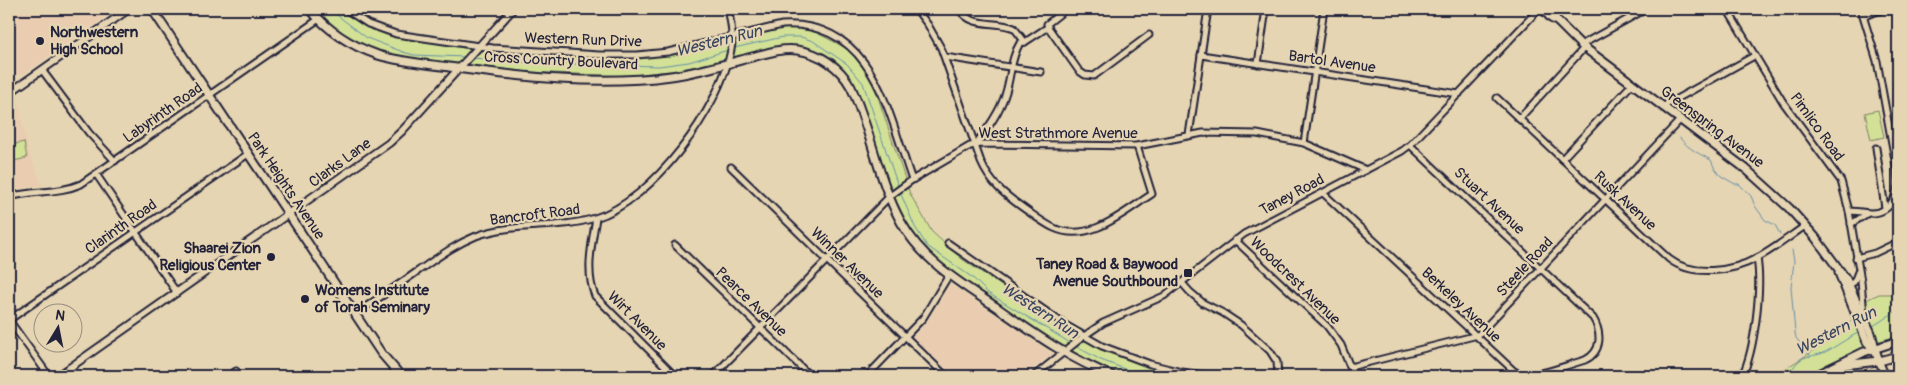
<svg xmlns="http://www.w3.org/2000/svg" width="1907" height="385" font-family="Pangolin,sans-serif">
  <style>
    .built { fill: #eacdb0 }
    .green { fill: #d2e195; stroke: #7a8268 }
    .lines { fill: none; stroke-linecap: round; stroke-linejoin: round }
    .stream { stroke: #668fab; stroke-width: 1 }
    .minor-casing { stroke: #22223b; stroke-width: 9 }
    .tertiary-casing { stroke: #22223b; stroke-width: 10 }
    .secondary-casing { stroke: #22223b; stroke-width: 11 }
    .minor { stroke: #e6d5b2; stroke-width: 5 }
    .tertiary { stroke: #e6d5b2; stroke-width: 6 }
    .secondary { stroke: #e6d5b2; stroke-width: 7 }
    .poi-dot { fill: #22223b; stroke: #e6d5b2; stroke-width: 2 }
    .labels { text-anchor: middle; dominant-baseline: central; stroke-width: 4.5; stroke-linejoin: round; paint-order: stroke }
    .poi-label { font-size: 15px; font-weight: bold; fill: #22223b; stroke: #e6d5b2; text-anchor: start }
    .street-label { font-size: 15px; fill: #22223b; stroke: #e6d5b2 }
    .water-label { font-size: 16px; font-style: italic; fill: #394660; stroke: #e6d5b2 }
  </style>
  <rect width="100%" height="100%" fill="#e6d5b2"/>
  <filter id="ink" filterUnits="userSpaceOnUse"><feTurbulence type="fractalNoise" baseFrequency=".02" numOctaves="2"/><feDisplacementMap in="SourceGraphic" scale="10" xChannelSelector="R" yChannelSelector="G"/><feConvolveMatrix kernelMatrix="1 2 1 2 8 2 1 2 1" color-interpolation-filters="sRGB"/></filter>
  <g filter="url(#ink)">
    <g class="built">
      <path d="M 9,9 L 117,9 L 23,74 L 9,75 Z"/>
      <path d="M 17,94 L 28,149 L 42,185 L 9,191 L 9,100 Z"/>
      <path d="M 950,284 L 1053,354 L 1023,376 L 953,376 L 913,337 L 928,320 Z"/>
    </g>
    <g class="green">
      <path d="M 316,9 L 341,9 L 362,25 L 390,36 L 483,51 L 567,58 L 627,59 L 660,56 L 699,49 L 780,29 L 797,28 L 815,32 L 846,48 L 857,58 L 874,85 L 910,194 L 932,232 L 962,259 L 1068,331 L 1093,345 L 1139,364 L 1186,376 C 1171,376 1138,379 1125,376 C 1078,363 1034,327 994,300 C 978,289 959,279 944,267 C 930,256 919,241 910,227 C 891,198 881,157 870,125 C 854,78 841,45 784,46 L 679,70 L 626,76 L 528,72 L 396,56 C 365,49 337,34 316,9 Z"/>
      <path d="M 1878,110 L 1884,137 L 1871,140 L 1865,113 Z"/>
      <path d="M 9,135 L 11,145 L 24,142 L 27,158 L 9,162 Z"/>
      <path d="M 1879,294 L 1898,294 L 1898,336 L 1879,341 L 1863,348 L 1827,364 L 1808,376 L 1774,376 L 1841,333 L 1868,299 Z"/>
    </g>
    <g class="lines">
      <g class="stream">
        <path d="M 329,9 L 367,38 L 403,52 L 414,55 L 465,57"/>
        <path d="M 734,48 L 783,37 L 801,37 L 813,41 L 847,64 L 863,83 L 899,189"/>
        <path d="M 472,58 L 536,63 L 659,66 L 689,62 L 728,50"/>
        <path d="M 1680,138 C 1688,149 1700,154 1711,160 L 1714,167 L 1721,176 L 1735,184 L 1739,184 L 1751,196 L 1755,206 L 1765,220 L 1775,225 L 1780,234"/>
        <path d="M 900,192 L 915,227 L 927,246 L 973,278 L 988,293 L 1072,344"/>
        <path d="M 1792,250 L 1794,261 L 1791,287 L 1795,333 L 1796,338 L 1810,355"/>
        <path d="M 1870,328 L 1898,310"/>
        <path d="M 1075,346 L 1101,360 L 1143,376"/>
        <path d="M 1789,376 C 1801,349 1810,361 1829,350 C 1840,344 1849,337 1860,332"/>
      </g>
      <g class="minor-casing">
        <g id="minor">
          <path d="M 345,9 L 368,24 L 396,34 L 493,48 L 599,55 L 637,55 L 668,52 L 782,25 C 874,20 888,113 912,180"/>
          <path d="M 916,9 L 928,25 L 941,48 L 981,162 C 990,183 1004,194 1022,207 C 1032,214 1043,223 1054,228 C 1089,244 1124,212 1152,194 L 1137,146"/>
          <path d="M 959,9 C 972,29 995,20 1014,28 L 1025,42"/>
          <path d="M 1727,9 L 1783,102 L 1841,181 L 1849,211 L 1861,281 L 1864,315"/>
          <path d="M 1864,16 L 1884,9"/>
          <path d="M 1048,27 L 1079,71 L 1085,75 L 1094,76 L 1149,35"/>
          <path d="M 1581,45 L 1646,9"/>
          <path d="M 1201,55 L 1459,94"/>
          <path d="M 945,57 L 1041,72"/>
          <path d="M 1258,64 L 1266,9"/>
          <path d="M 42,70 L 89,133 L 115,161"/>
          <path d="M 1497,98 L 1669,259 C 1692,277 1732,272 1757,258 C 1774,249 1789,237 1805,226"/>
          <path d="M 1662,107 L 1754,56"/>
          <path d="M 1519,119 L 1584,48"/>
          <path d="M 1189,135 L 1208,9"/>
          <path d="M 1304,143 L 1324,9"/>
          <path d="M 975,145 C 988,128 1000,112 1006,92 C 1011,76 1011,57 1020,43 L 1025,42 L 1048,27 L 1047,24 L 1066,9"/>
          <path d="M 1876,148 L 1885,208"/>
          <path d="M 1562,159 L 1632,84"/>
          <path d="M 731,167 L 946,376"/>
          <path d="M 96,174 L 177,293"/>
          <path d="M 1323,193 L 1514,371 C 1531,381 1566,365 1585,360 C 1602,352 1602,333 1593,318 L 1410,145"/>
          <path d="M 9,197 C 34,190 58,194 81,184 L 319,19"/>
          <path d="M 1849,211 C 1856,211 1862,212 1869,213 C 1894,214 1900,190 1897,171 L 1877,61 L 1861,9"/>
          <path d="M 596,218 C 592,243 585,272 595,296 L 675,376"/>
          <path d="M 1851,224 L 1868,213"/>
          <path d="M 1235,240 L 1327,326 L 1341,345 L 1350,367 L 1474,336 L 1479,334 L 1680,120"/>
          <path d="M 948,243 L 1067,326 L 1102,346 L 1150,364 L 1182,372 L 1212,376"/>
          <path d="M 675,245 L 810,376"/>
          <path d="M 1856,258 L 1875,253 L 1898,242"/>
          <path d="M 1182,283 L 1190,292 L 1203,303 L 1223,313 L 1241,325 L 1270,351 L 1277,362 L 1278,376"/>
          <path d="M 1847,286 L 1854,282 L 1858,272"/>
          <path d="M 355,314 C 376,300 397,286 418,271 C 437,258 454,245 476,236 C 515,222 556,230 595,218 C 653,201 720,108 731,50 C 734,37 731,22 728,9"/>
          <path d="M 9,320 L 248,154"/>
          <path d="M 9,320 L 49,376"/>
          <path d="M 228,376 L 236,371 L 239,376"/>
          <path d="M 713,376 L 890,196 L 912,180 L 970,146 L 981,144 L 1137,146 L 1203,133 L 1257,134 L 1304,143 L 1366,170"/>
          <path d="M 867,376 L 923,318 L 949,275"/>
          <path d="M 1034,376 L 1084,336 L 1103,323 L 1164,296 L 1244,234 L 1402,151 L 1410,145 L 1539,9"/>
          <path d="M 1742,376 C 1755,350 1762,287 1757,258"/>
        </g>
      </g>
      <g class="tertiary-casing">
        <g id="tertiary">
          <path d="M 9,93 L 129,9"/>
          <path d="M 1879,361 L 1885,376"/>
          <path d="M 58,376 L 389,143 L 402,131 L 513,9"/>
        </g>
      </g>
      <g class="secondary-casing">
        <g id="secondary">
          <path d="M 152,9 L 381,353 L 401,376"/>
          <path d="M 310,9 C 327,30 352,46 378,55 C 401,62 426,64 449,67 C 521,77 599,86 671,76 C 699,72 726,64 752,57 C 767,53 782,48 797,50 C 820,53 840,67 851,87 C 871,130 878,180 901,222 C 923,262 962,284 999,309 C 1036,335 1070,359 1113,376"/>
          <path d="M 1543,9 L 1551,18 L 1557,21"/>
          <path d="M 1550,9 L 1557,21 L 1581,45 L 1746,169 L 1789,208 L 1815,237 L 1846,279 L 1871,333 C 1874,343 1875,351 1879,361"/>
          <path d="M 1839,273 L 1867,342 L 1874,349"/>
          <path d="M 1843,365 L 1879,361 L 1898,356"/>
          <path d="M 1815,376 L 1864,352 L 1898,341"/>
        </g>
      </g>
      <use href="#minor" class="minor"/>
      <use href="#tertiary" class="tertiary"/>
      <use href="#secondary" class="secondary"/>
    </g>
  </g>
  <g class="poi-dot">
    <circle cx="40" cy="41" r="5"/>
    <circle cx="271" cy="257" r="5"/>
    <rect x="1183" y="268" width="10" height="10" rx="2.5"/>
    <circle cx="305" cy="299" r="5"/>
  </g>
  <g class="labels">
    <g class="poi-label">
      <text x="50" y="32">Northwestern<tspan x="50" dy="17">High School</tspan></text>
      <text x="261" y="248" text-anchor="end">Shaarei Zion<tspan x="261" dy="17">Religious Center</tspan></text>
      <text x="1178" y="264" text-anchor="end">Taney Road &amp; Baywood<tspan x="1178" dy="17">Avenue Southbound</tspan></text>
      <text x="315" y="290">Womens Institute<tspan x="315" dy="17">of Torah Seminary</tspan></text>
    </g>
    <g class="street-label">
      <text transform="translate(583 40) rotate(2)">Western Run Drive</text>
      <text transform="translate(561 61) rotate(3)">Cross Country Boulevard</text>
      <text transform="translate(1332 62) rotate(8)">Bartol Avenue</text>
      <text transform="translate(163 113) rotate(-35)">Labyrinth Road</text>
      <text transform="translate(1712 127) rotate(37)">Greenspring Avenue</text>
      <text transform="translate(1817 127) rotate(54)">Pimlico Road</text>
      <text x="1058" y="133">West Strathmore Avenue</text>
      <text transform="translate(340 163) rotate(-36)">Clarks Lane</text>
      <text transform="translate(286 186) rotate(56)">Park Heights Avenue</text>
      <text transform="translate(1292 195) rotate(-28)">Taney Road</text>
      <text transform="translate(1489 201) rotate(43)">Stuart Avenue</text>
      <text transform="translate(1625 201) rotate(43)">Rusk Avenue</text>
      <text transform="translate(535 215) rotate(-7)">Bancroft Road</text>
      <text transform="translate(121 227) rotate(-35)">Clarinth Road</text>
      <text transform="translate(847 263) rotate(44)">Winner Avenue</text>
      <text transform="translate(1525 267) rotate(-47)">Steele Road</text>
      <text transform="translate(1295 281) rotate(44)">Woodcrest Avenue</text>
      <text transform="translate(751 302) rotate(44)">Pearce Avenue</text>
      <text transform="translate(1461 305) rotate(43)">Berkeley Avenue</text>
      <text transform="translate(637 321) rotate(45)">Wirt Avenue</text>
    </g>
    <g class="water-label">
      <text transform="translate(719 41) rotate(-14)">Western Run</text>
      <text transform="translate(1040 311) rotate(33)">Western Run</text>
      <text transform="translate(1836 331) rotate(-27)">Western Run</text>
    </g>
  </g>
  <rect width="1907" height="385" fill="none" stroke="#e6d5b2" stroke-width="30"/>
  <rect x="15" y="15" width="1877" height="355" fill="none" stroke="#22223b" stroke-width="2" filter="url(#ink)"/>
  <g transform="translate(58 328) rotate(10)"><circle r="24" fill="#e6d5b2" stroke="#988d82"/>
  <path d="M0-4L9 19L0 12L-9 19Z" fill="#22223b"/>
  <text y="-8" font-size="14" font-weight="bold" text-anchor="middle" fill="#22223b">N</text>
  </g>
</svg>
